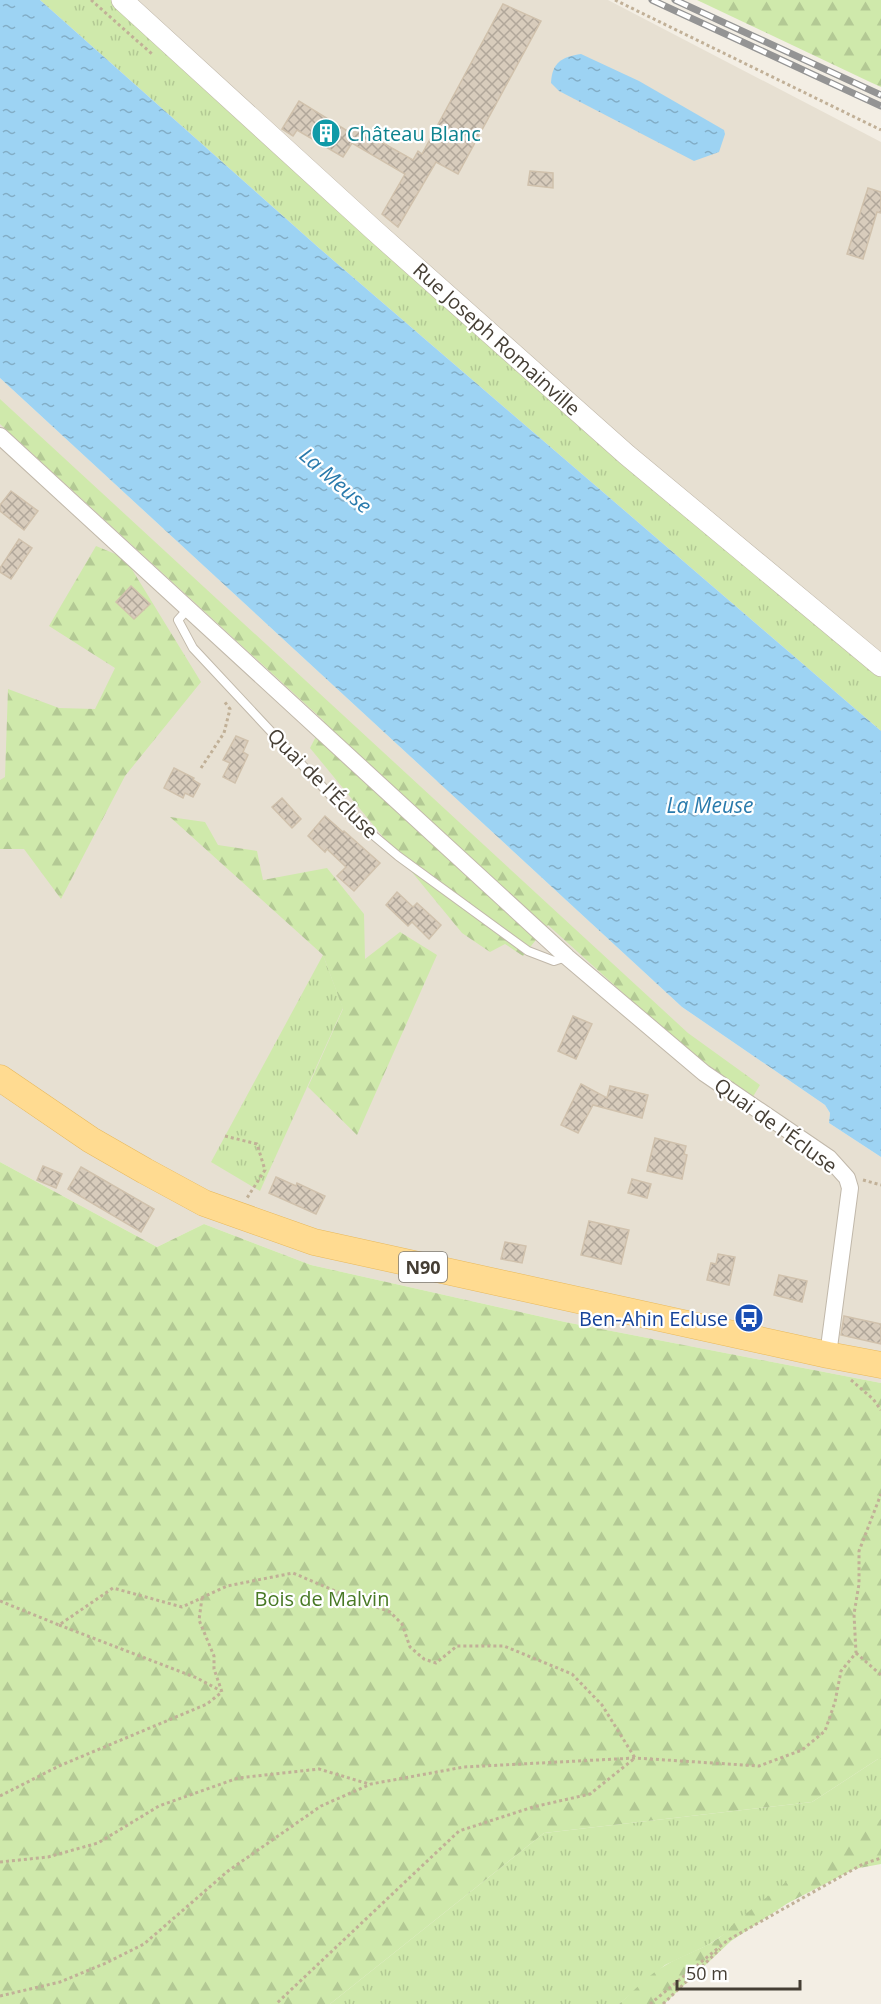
<svg xmlns="http://www.w3.org/2000/svg" width="881" height="2004" font-family="'Open Sans',sans-serif">
  <style>
    .residential { fill: #e7e0d2 }
    .grass { fill: url(#grass-tufts) }
    .forest { fill: url(#forest-firs) }
    .water { fill: url(#water-ripples) }
    .building { fill: url(#building-cross-hatch); stroke: #d0c1ac; stroke-width: 1.5 }
    .lines { fill: none; stroke-linecap: round; stroke-linejoin: round }
    .service-casing { stroke: #c1b8aa; stroke-width: 10 }
    .minor-casing { stroke: #c1b8aa; stroke-width: 18 }
    .tertiary-casing { stroke: #c1b8aa; stroke-width: 22 }
    .primary-casing { stroke: #e8b95d; stroke-width: 27 }
    .path { stroke: #c1b097; stroke-width: 3; stroke-dasharray: 3 3; stroke-linecap: butt }
    .service { stroke: #fff; stroke-width: 8 }
    .minor { stroke: #fff; stroke-width: 16 }
    .tertiary { stroke: #fff; stroke-width: 21 }
    .primary { stroke: #ffdb91; stroke-width: 26 }
    .rail-casing { stroke: #949494; stroke-width: 7 }
    .rail { stroke: #fff; stroke-width: 4.5; stroke-dasharray: 14; stroke-linecap: butt }
    .labels { text-anchor: middle; dominant-baseline: central; stroke-width: 4.5; stroke-linejoin: round; paint-order: stroke }
    .shield { fill: #fff; stroke: #7d7871; stroke-width: 1.5 }
    .shield-label { font-size: 18px; font-weight: bold; fill: #453e34 }
    .culture-label { font-size: 20px; fill: #0d838f; stroke: #fff; text-anchor: start }
    .street-label { font-size: 20px; fill: #453e34; stroke: #fff }
    .transit-label { font-size: 20px; fill: #164399; stroke: #fff; text-anchor: end }
    .park-label { font-size: 20px; fill: #487925; stroke: #fff }
    .water-label { font-size: 21px; font-style: italic; fill: #297aac; stroke: #fff }
  </style>
  <defs>
    <pattern id="grass-tufts" width="24" height="20" patternUnits="userSpaceOnUse" patternTransform="scale(1.5)"><rect width="24" height="20" fill="#cfe9ab"/><path d="M3 7l-1-3M5 7V3M7 7l1-3M15 17l-1-3M17 17v-4M19 17l1-3" fill="none" stroke="#b3c994"/></pattern>
    <pattern id="forest-firs" width="22" height="20" patternUnits="userSpaceOnUse" patternTransform="scale(1.5)"><rect width="22" height="20" fill="#cfe9ab"/><path d="M5 1l3.5 6h-7zM16 11l3.5 6h-7z" fill="#b3c994"/></pattern>
    <pattern id="water-ripples" width="26" height="14" patternUnits="userSpaceOnUse" patternTransform="scale(1.5)"><rect width="26" height="14" fill="#9dd3f3"/><path d="M2 4q2-2 4 0t4 0M15 11q2-2 4 0t4 0" fill="none" stroke="#82adc6"/></pattern>
    <pattern id="building-cross-hatch" width="8" height="8" patternUnits="userSpaceOnUse" patternTransform="scale(1.5)"><rect width="8" height="8" fill="#d8ccbc"/><path d="M0 0l8 8M0 8l8-8" fill="none" stroke="#b1a79a"/></pattern>
  </defs>
  <rect width="100%" height="100%" fill="#f3eee4"/>
  <g class="residential">
    <path d="M 122,0 L 608,0 L 881,142 L 881,666 Z"/>
    <path d="M 0,378 L 682,1007 L 825,1105 L 830,1113 L 829,1123 L 881,1157 L 881,1383 L 565,1322 L 311,1265 L 204,1224 L 157,1247 L 0,1162 Z"/>
  </g>
  <g class="grass">
    <path d="M 40,0 L 122,0 L 881,666 L 881,731 L 319,248 Z"/>
    <path d="M 323,955 L 343,1008 L 260,1191 L 211,1162 Z"/>
    <path d="M 878,1759 L 881,1759 L 881,1819 L 728,1932 L 706,1946 L 665,1965 L 619,2004 L 330,2004 L 544,1833 L 812,1802 Z"/>
  </g>
  <g class="forest">
    <path d="M 697,0 L 881,0 L 881,87 L 870,82 Z"/>
    <path d="M 0,399 L 688,1033 L 760,1085 L 751,1100 L 677,1042 L 548,925 L 523,956 L 505,944 L 490,952 L 462,933 L 310,748 L 324,721 L 0,424 Z"/>
    <path d="M 96,546 L 125,558 L 201,682 L 125,776 L 61,899 L 24,849 L 0,849 L 0,780 L 5,777 L 8,689 L 59,708 L 95,709 L 115,668 L 49,626 Z"/>
    <path d="M 170,817 L 205,822 L 218,845 L 257,851 L 263,880 L 327,868 L 364,914 L 365,959 L 400,932 L 437,955 L 357,1135 L 308,1087 L 343,1009 L 323,955 Z"/>
    <path d="M 0,1162 L 157,1247 L 204,1224 L 311,1265 L 565,1322 L 881,1383 L 881,1759 L 878,1759 L 812,1802 L 544,1833 L 330,2004 L 0,2004 Z"/>
    <path d="M 881,1819 L 881,1864 L 854,1869 L 788,1903 L 731,1941 L 664,2004 L 619,2004 C 634,1991 649,1974 666,1965 C 689,1951 718,1946 734,1923 L 831,1847 Z"/>
  </g>
  <g class="water">
    <path d="M 0,0 L 40,0 L 319,248 L 881,731 L 881,1157 L 829,1123 L 830,1113 L 825,1105 L 682,1007 L 0,378 Z"/>
    <path d="M 581,54 L 639,81 L 724,130 L 725,134 L 719,152 L 694,161 L 559,91 L 551,83 C 552,62 562,57 581,54 Z"/>
  </g>
  <g class="building">
    <path d="M 503,4 L 541,21 L 458,174 L 436,162 L 398,227 L 382,214 L 405,174 L 352,143 L 343,157 L 297,130 L 293,136 L 282,129 L 299,101 L 349,132 L 353,126 L 413,160 L 418,151 L 422,154 Z"/>
    <path d="M 530,171 L 553,173 L 553,188 L 528,185 Z"/>
    <path d="M 868,188 L 881,192 L 881,213 L 877,212 L 863,259 L 847,254 Z"/>
    <path d="M 11,491 L 38,511 L 24,530 L 0,511 L 0,505 Z"/>
    <path d="M 19,539 L 32,548 L 11,579 L 0,572 L 0,568 Z"/>
    <path d="M 131,586 L 150,604 L 134,619 L 116,602 Z"/>
    <path d="M 236,736 L 248,741 L 243,752 L 248,755 L 235,783 L 223,777 L 230,763 L 223,760 Z"/>
    <path d="M 174,768 L 194,778 L 193,780 L 200,784 L 193,797 L 185,793 L 183,798 L 164,788 Z"/>
    <path d="M 282,798 L 301,819 L 292,828 L 272,807 Z"/>
    <path d="M 325,816 L 343,832 L 344,831 L 380,863 L 354,891 L 337,876 L 346,867 L 327,849 L 325,852 L 308,836 Z"/>
    <path d="M 397,892 L 413,907 L 417,903 L 441,925 L 429,939 L 412,922 L 408,926 L 386,905 Z"/>
    <path d="M 573,1016 L 592,1024 L 576,1059 L 558,1051 Z"/>
    <path d="M 581,1084 L 607,1098 L 610,1086 L 648,1095 L 642,1118 L 593,1105 L 578,1133 L 561,1125 Z"/>
    <path d="M 655,1138 L 686,1146 L 684,1154 L 687,1155 L 682,1179 L 647,1171 Z"/>
    <path d="M 43,1166 L 62,1174 L 56,1188 L 37,1180 Z"/>
    <path d="M 81,1167 L 154,1209 L 141,1232 L 68,1189 Z"/>
    <path d="M 276,1177 L 296,1186 L 297,1183 L 325,1196 L 316,1214 L 269,1193 Z"/>
    <path d="M 632,1179 L 651,1184 L 647,1198 L 628,1193 Z"/>
    <path d="M 589,1221 L 629,1230 L 621,1264 L 581,1255 Z"/>
    <path d="M 505,1242 L 526,1246 L 522,1263 L 501,1259 Z"/>
    <path d="M 718,1254 L 735,1257 L 729,1285 L 707,1280 L 711,1263 L 716,1264 Z"/>
    <path d="M 779,1275 L 807,1281 L 802,1302 L 774,1295 Z"/>
    <path d="M 844,1316 L 881,1324 L 881,1344 L 841,1335 Z"/>
  </g>
  <g class="lines">
    <g class="service-casing">
      <path id="service" d="M 188,609 L 178,620 L 193,648 L 348,814 L 398,856 L 528,951 L 554,961 L 566,957"/>
    </g>
    <g class="minor-casing">
      <path id="minor" d="M 0,436 L 567,957 L 704,1073 L 829,1158 L 847,1178 L 850,1188 L 828,1355"/>
    </g>
    <g class="tertiary-casing">
      <path id="tertiary" d="M 122,0 L 375,231 L 627,455 L 881,666"/>
    </g>
    <g class="primary-casing">
      <path id="primary" d="M 0,1078 L 91,1140 L 145,1171 L 204,1203 L 314,1242 L 828,1355 L 881,1365"/>
    </g>
    <g class="path">
      <path d="M 91,0 L 152,54"/>
      <path d="M 615,0 L 881,130"/>
      <path d="M 201,768 L 224,733 L 230,709 L 224,701"/>
      <path d="M 225,1136 L 257,1144 L 265,1170 L 247,1198"/>
      <path d="M 863,1180 L 881,1185"/>
      <path d="M 851,1380 L 873,1399 L 881,1410"/>
      <path d="M 0,1601 L 59,1625 L 113,1588 L 182,1607 L 227,1586 L 293,1573 L 347,1596 L 390,1612 L 402,1624 L 410,1647 L 424,1659 L 436,1663 L 457,1646 L 504,1646 L 572,1674 L 602,1705 L 635,1758 L 590,1794 L 533,1807 L 459,1831 L 276,2004"/>
      <path d="M 59,1625 L 197,1678 L 221,1691"/>
      <path d="M 856,1653 L 881,1675"/>
      <path d="M 0,1796 L 59,1766 L 207,1704 L 222,1692 L 214,1669 L 214,1656 L 199,1620 L 202,1598"/>
      <path d="M 0,1862 L 48,1857 L 98,1843 L 159,1806 L 238,1778 L 319,1769 L 369,1784"/>
      <path d="M 0,1996 L 60,1982 L 106,1963 L 144,1944 L 228,1871 L 321,1806 L 371,1784 L 464,1767 L 635,1758 L 759,1766 L 802,1750 L 825,1731 L 835,1702 L 841,1671 L 856,1653 L 854,1614 L 859,1584 L 859,1551 L 881,1494"/>
      <path d="M 650,2004 L 728,1940 L 863,1864 L 881,1858"/>
      <path d="M 663,2004 L 720,1949"/>
    </g>
    <use href="#service" class="service"/>
    <use href="#minor" class="minor"/>
    <use href="#tertiary" class="tertiary"/>
    <use href="#primary" class="primary"/>
    <g class="rail-casing">
      <g id="rail">
        <path d="M 652,0 L 881,106"/>
        <path d="M 675,0 L 881,95"/>
      </g>
    </g>
    <use href="#rail" class="rail"/>
  </g>
  <defs>
    <g id="building-disc" transform="scale(1.5)"><circle r="9.5" fill="#0f9aa8" stroke="#fff"/><path d="M-4-6H4V6H1V3H-1V6H-4ZM-2.5-4.3h1.7v1.8h-1.7ZM.8-4.3h1.7v1.8H.8ZM-2.5-1h1.7V.8h-1.7ZM.8-1h1.7V.8H.8Z" fill="#fff"/></g>
    <g id="bus-disc" transform="scale(1.5)"><circle r="9.5" fill="#1a4fb4" stroke="#fff"/><path d="M-5-6H5V4H4V6H2V4H-2V6H-4V4H-5ZM-3.5-4V0h7V-4ZM-3.5 1.2v1.5H-2V1.2ZM2 1.2v1.5H3.5V1.2Z" fill="#fff"/></g>
  </defs>
  <g fill-rule="evenodd">
    <use href="#building-disc" x="326" y="133"/>
    <use href="#bus-disc" x="749" y="1318"/>
  </g>
  <g class="labels">
    <rect class="shield" x="399" y="1252" width="48" height="30" rx="4.5"/>
    <g class="shield-label">
      <text x="423" y="1267">N90</text>
    </g>
    <g class="culture-label">
      <text x="347" y="133">Château Blanc</text>
    </g>
    <g class="street-label">
      <text transform="translate(497 339) rotate(42)">Rue Joseph Romainville</text>
      <text transform="translate(323 783) rotate(45)">Quai de l'Écluse</text>
      <text transform="translate(776 1125) rotate(36)">Quai de l'Écluse</text>
    </g>
    <g class="transit-label">
      <text x="728" y="1318">Ben-Ahin Ecluse</text>
    </g>
    <g class="park-label">
      <text x="322" y="1598">Bois de Malvin</text>
    </g>
    <g class="water-label">
      <text transform="translate(336 480) rotate(41)">La Meuse</text>
      <text x="710" y="805">La Meuse</text>
    </g>
  </g>
  <path d="M677 1980v9h123v-9" fill="none" stroke="#453e34" stroke-width="3"/>
  <text x="686" y="1980" font-size="18" fill="#453e34" stroke="#ffffff" stroke-width="4.5" paint-order="stroke">50 m</text>
</svg>
